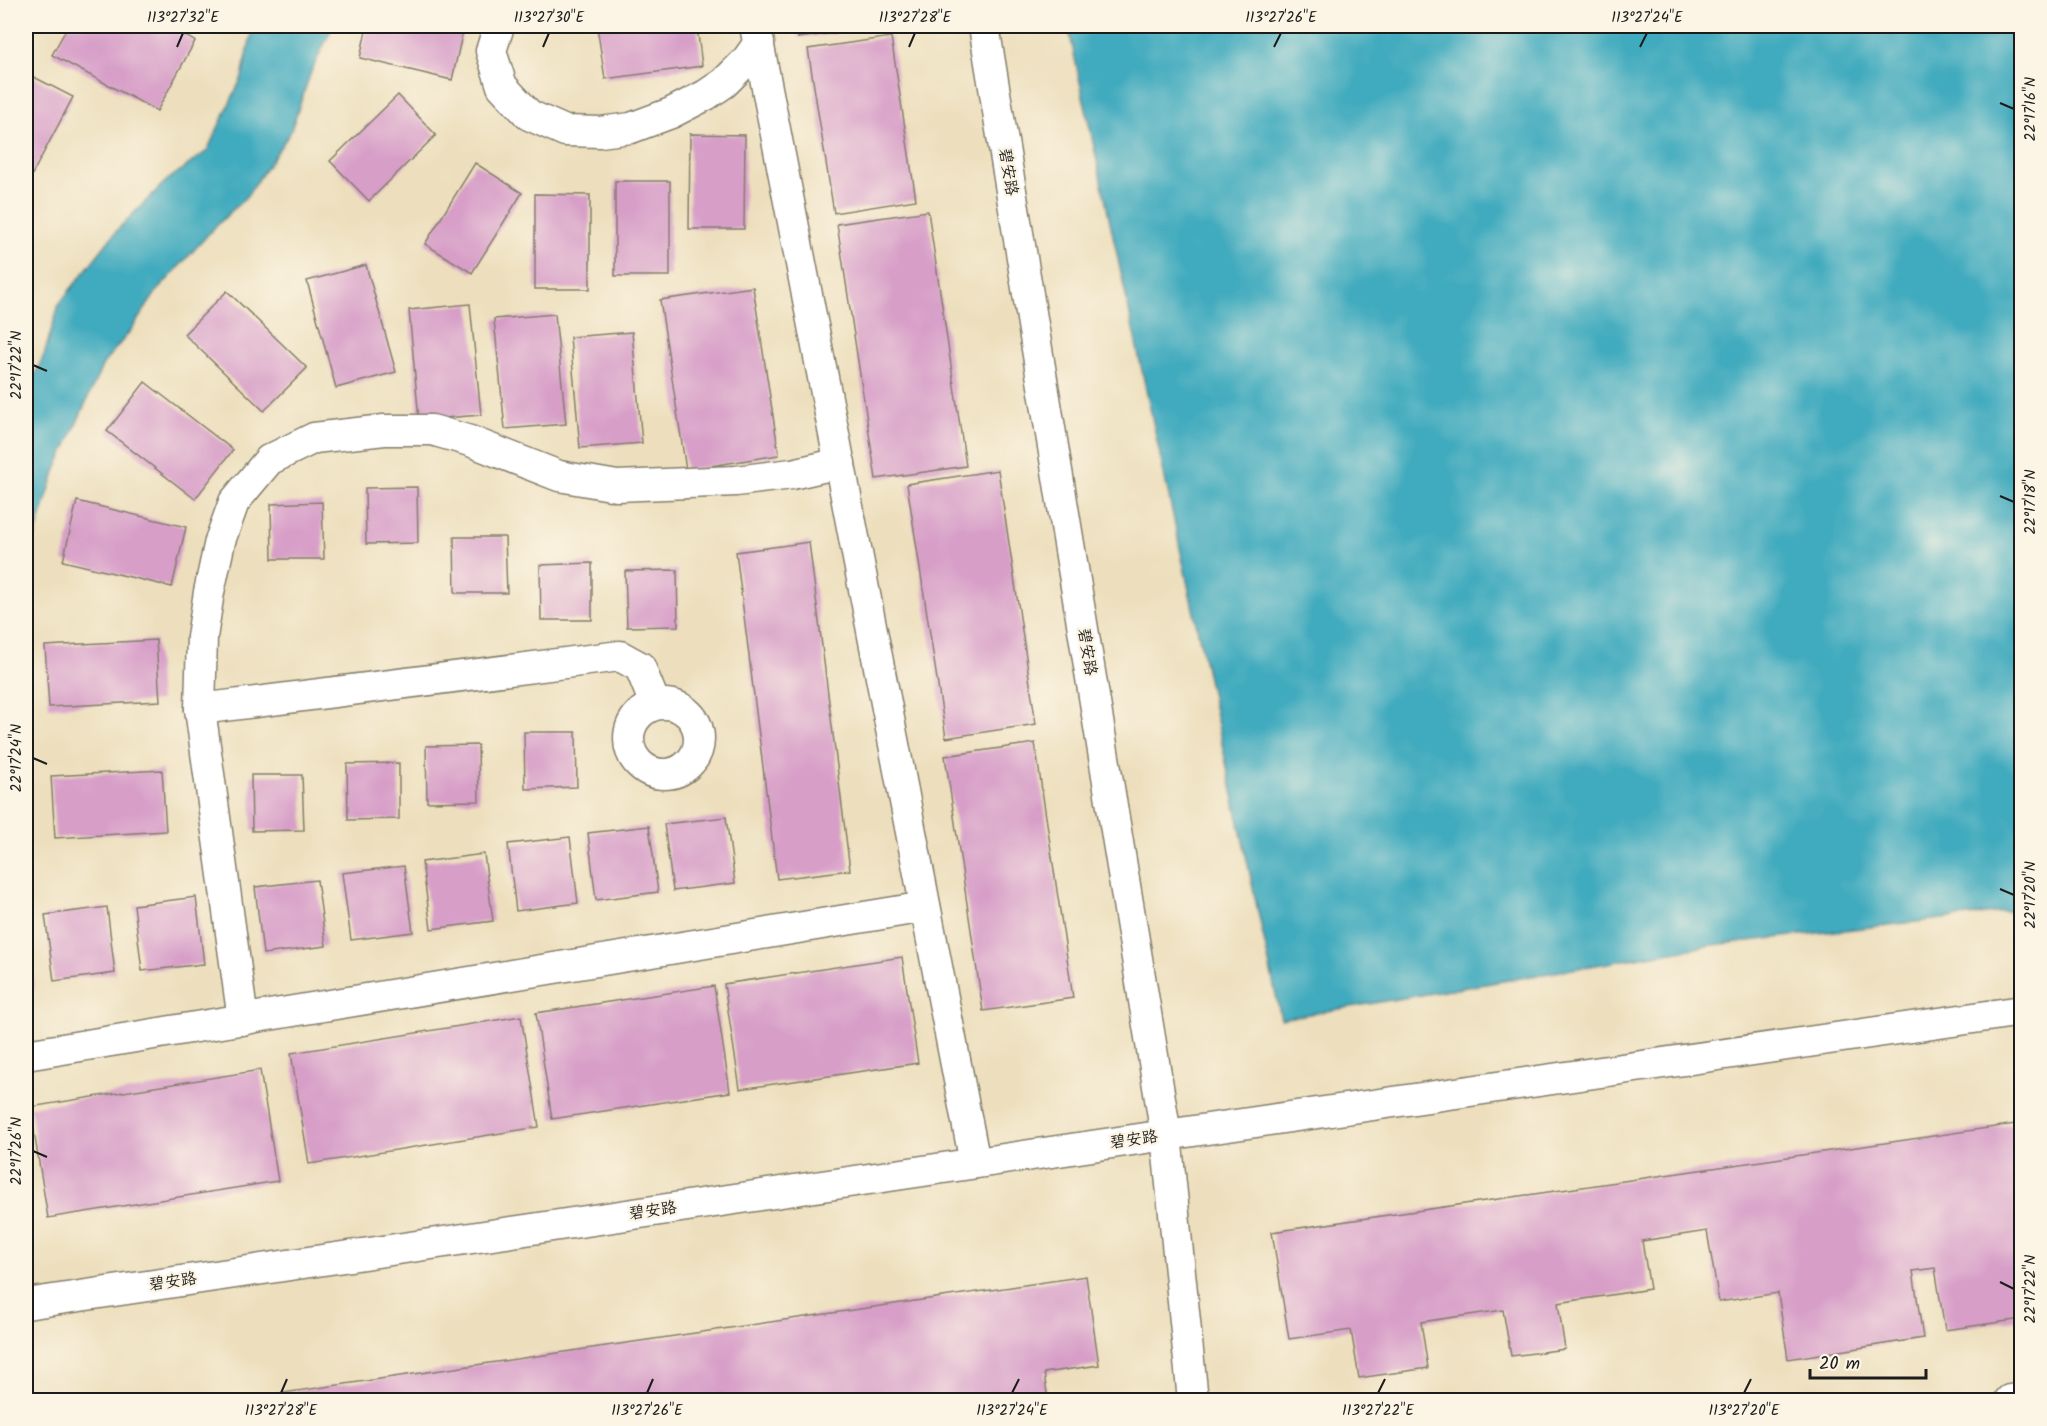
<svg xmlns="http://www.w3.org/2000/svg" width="2047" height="1426" font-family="Kalam,'LXGW WenKai TC',sans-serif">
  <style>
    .water { fill: #3faabe; stroke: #2e636d; stroke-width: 1.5 }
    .building { fill: #d79ec8 }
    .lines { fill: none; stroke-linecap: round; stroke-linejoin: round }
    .street-casing { stroke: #847e6c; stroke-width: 33 }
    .street { stroke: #fff; stroke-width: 30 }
    .ticks { fill: none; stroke: #1c1c1c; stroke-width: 2 }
    .labels { text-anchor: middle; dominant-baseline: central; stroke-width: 5; stroke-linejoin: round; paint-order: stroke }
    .street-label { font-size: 16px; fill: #1c1c1c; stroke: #fcf5e5 }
    .neatline { fill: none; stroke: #1c1c1c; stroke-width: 2 }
    .ticks-label { font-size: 15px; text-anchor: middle; fill: #1c1c1c }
  </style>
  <rect width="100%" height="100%" fill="#fcf5e5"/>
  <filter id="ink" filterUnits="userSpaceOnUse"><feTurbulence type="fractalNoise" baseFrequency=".0167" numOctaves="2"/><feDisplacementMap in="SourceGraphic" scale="12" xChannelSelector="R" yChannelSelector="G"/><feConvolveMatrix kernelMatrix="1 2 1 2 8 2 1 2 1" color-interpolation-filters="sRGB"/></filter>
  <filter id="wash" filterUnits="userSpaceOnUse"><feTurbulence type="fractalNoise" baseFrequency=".008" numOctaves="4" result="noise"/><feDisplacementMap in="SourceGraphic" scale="24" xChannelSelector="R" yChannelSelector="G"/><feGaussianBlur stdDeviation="1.35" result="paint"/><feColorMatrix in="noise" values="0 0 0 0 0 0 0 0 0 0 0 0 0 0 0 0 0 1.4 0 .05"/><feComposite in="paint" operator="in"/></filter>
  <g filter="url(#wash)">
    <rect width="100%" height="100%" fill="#eddfbd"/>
    <g class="water">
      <path d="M 253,26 L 333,26 L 311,72 L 290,133 L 247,196 L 213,229 L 157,291 L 131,330 L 103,364 L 55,472 L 32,545 L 26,581 L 26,394 L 44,355 L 59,304 L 118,229 L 166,181 L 207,151 L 242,77 Z"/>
      <path d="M 1068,26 L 2021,26 L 2021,910 L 1713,945 L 1281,1019 Z"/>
    </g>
    <g id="blocks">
      <g class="building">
        <path d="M 68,26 L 166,26 L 195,41 L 157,111 L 52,55 Z"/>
        <path d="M 367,26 L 464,26 L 452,80 L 360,58 Z"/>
        <path d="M 597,26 L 697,26 L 702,66 L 605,79 Z"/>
        <path d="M 796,26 L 878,26 L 879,27 L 798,38 Z"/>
        <path d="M 891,37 L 916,200 L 834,213 L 808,49 Z"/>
        <path d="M 26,73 L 73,97 L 26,186 Z"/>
        <path d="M 398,95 L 436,135 L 369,201 L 330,161 Z"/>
        <path d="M 690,134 L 745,135 L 744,229 L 689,229 Z"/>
        <path d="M 475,163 L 522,193 L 472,273 L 425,244 Z"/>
        <rect x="615" y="181" width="55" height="95"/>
        <path d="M 535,194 L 590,195 L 590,289 L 535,289 Z"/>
        <path d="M 928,211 L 966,466 L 876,479 L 837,224 Z"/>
        <path d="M 366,265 L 396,372 L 336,388 L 307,281 Z"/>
        <path d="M 753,287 L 779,455 L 686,470 L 660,300 Z"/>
        <path d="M 227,291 L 307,368 L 264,411 L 184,334 Z"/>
        <path d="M 470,304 L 481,415 L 419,420 L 409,310 Z"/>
        <path d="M 555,314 L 566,424 L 505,429 L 494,319 Z"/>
        <path d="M 632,332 L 642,443 L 580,448 L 570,337 Z"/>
        <path d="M 145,382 L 233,450 L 195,499 L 107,431 Z"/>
        <path d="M 998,470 L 1036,724 L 946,738 L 907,484 Z"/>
        <path d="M 417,487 L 418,543 L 366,544 L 365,488 Z"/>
        <path d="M 77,501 L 186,527 L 172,587 L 63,561 Z"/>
        <path d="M 322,502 L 324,559 L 272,559 L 271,504 Z"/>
        <path d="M 454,537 L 505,537 L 507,593 L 455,593 Z"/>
        <path d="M 809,542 L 850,870 L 777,879 L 736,552 Z"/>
        <path d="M 592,563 L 592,620 L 541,620 L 540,565 Z"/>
        <path d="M 677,570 L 678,626 L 627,627 L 625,571 Z"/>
        <path d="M 156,640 L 160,701 L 49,707 L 45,646 Z"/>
        <path d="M 524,732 L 576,732 L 577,787 L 525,789 Z"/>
        <path d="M 1035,743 L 1073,998 L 983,1011 L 945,756 Z"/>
        <path d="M 478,745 L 479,801 L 427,802 L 426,746 Z"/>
        <path d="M 399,763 L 399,819 L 348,820 L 347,764 Z"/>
        <path d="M 162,770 L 166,831 L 55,838 L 51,776 Z"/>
        <path d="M 251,775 L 302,775 L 304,830 L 252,831 Z"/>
        <path d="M 726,817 L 735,883 L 673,891 L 664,824 Z"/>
        <path d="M 649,826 L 658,892 L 596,900 L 588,833 Z"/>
        <path d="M 570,837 L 578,903 L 516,911 L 508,844 Z"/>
        <path d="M 484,854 L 493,921 L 431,929 L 422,862 Z"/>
        <path d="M 404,866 L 413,932 L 351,940 L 342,873 Z"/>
        <path d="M 317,880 L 326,946 L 263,954 L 255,887 Z"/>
        <path d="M 196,897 L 204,964 L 142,971 L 134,905 Z"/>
        <path d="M 107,907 L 115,973 L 54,981 L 45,915 Z"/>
        <path d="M 26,934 L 34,989 L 26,990 Z"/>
        <path d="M 902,957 L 918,1063 L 740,1089 L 724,984 Z"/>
        <path d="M 714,986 L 730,1092 L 552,1119 L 536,1013 Z"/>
        <path d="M 521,1016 L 539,1127 L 309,1164 L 291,1053 Z"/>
        <path d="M 260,1070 L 278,1181 L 48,1218 L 30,1107 Z"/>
        <path d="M 2022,1123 L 2022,1319 L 1945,1330 L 1935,1268 L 1913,1271 L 1923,1338 L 1788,1359 L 1778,1293 L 1719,1302 L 1707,1231 L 1642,1241 L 1650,1289 L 1558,1303 L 1565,1349 L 1511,1356 L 1503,1310 L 1421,1322 L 1428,1368 L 1359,1378 L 1351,1330 L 1289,1339 L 1272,1232 Z"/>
        <path d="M 1086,1276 L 1099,1365 L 1044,1373 L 1048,1400 L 723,1400 L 722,1396 L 689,1400 L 235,1400 Z"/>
      </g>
    </g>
  </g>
  <g filter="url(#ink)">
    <use href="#blocks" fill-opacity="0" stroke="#847e6c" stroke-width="1.5"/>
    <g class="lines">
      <g class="street-casing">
        <g id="street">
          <path d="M 499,26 L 491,51 L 502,86 L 529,115 L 565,131 L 600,132 L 631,128 L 671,113 L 706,95 L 724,83 L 746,61 L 759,43"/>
          <path d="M 755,26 L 975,1163"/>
          <circle cx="664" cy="739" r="35"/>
          <path d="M 200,709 L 620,656 L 640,667 L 655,704"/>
          <path d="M 243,1020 L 200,709 L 202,637 L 209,592 L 220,541 L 234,502 L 269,460 L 314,438 L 384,430 L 432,430 L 470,441 L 559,476 L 617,486 L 736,481 L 792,474 L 840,463"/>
          <path d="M 26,1055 L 925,907"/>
          <path d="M 26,1304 L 1166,1135 L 984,26"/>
          <path d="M 1193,1400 L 1166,1135 L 2022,1011"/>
          <path d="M 2010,1400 L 2022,1399"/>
        </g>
      </g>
      <use href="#street" class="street"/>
    </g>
  </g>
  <path class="ticks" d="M 177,47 L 183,33M 543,47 L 549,33M 909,47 L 915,33M 1274,47 L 1281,33M 1640,47 L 1647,33M 2000,103 L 2014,109M 33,365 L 47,371M 2000,496 L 2014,502M 33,758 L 47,764M 2000,889 L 2014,895M 33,1151 L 47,1157M 2000,1282 L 2014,1289M 281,1393 L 287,1379M 647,1393 L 653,1379M 1012,1393 L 1019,1379M 1378,1393 L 1385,1379M 1744,1393 L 1751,1379"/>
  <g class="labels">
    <g class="street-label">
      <text transform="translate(1008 172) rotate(81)">碧安路</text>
      <text transform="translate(1087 652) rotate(81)">碧安路</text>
      <text transform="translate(1134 1140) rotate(-8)">碧安路</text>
      <text transform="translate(653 1211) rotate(-8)">碧安路</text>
      <text transform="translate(173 1282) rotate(-8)">碧安路</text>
    </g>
  </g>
  <rect width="2047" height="1426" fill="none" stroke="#fcf5e5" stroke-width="66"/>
  <path d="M1810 1369v9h116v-9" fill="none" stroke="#1c1c1c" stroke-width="3"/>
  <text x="1819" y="1369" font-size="18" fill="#1c1c1c" stroke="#fcf5e5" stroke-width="4.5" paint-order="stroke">20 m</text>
  <rect x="33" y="33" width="1981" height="1360" class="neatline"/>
  <g class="ticks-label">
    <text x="183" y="22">113°27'32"E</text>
    <text x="549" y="22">113°27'30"E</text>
    <text x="915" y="22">113°27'28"E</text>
    <text x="1281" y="22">113°27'26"E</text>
    <text x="1647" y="22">113°27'24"E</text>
    <text transform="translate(2030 109) rotate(-90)" y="5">22°17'16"N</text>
    <text transform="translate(16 365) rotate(-90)" y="5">22°17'22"N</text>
    <text transform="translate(2030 502) rotate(-90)" y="5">22°17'18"N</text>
    <text transform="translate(16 758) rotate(-90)" y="5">22°17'24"N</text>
    <text transform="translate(2030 895) rotate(-90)" y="5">22°17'20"N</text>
    <text transform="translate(16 1151) rotate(-90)" y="5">22°17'26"N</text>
    <text transform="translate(2030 1289) rotate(-90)" y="5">22°17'22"N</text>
    <text x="281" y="1415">113°27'28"E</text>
    <text x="647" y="1415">113°27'26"E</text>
    <text x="1012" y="1415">113°27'24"E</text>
    <text x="1378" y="1415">113°27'22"E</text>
    <text x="1744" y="1415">113°27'20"E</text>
  </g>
</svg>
